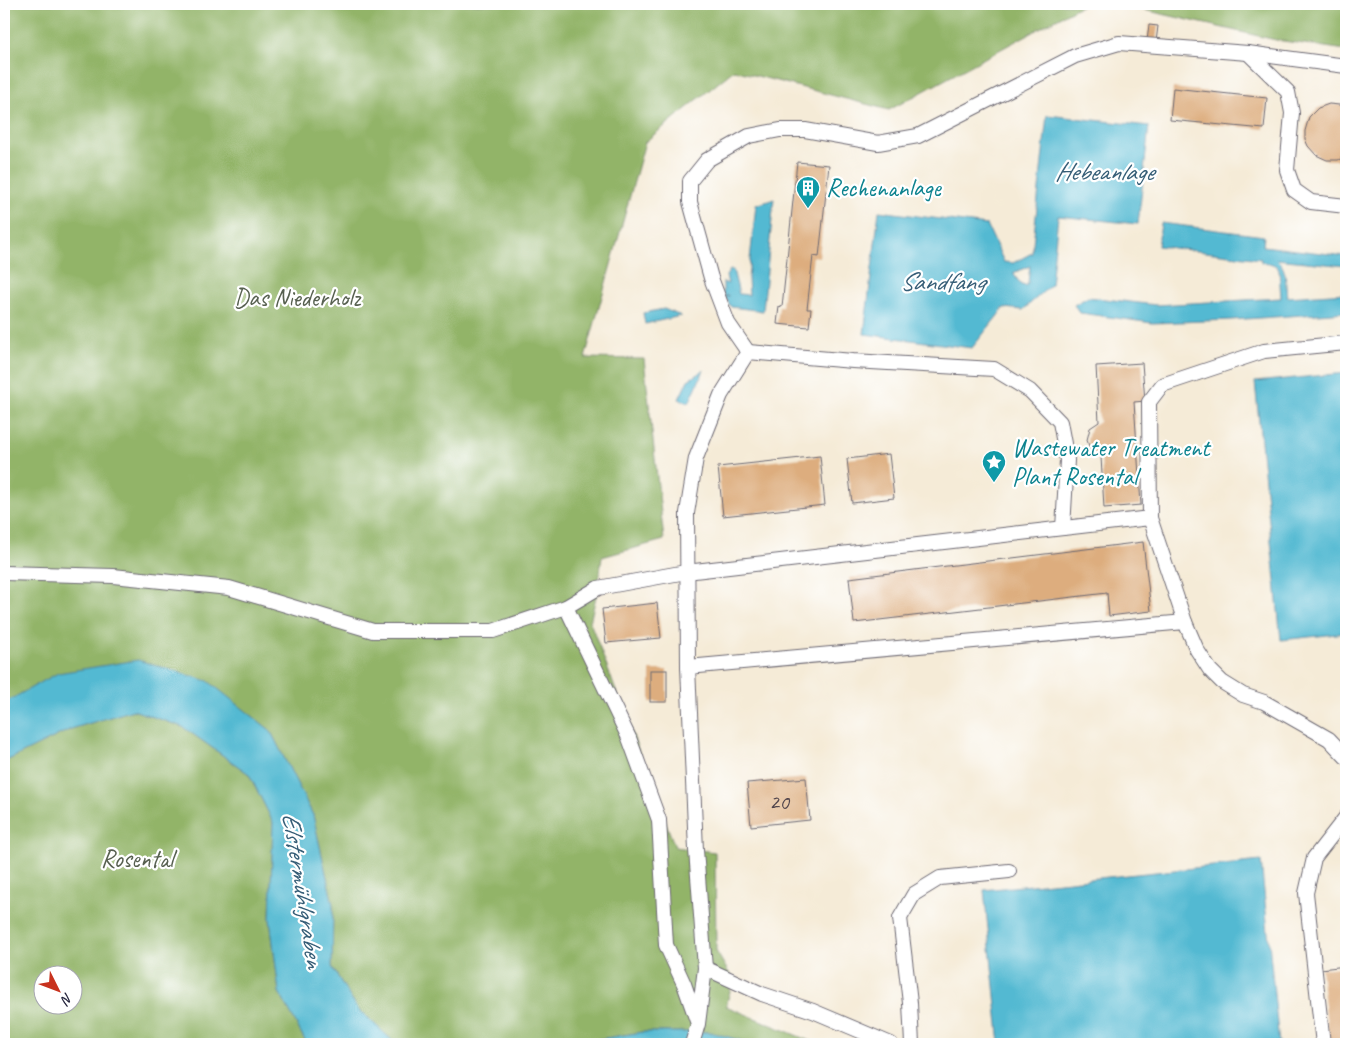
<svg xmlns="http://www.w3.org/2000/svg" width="1350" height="1048" font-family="Caveat,sans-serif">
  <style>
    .forest { fill: #92b468; stroke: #5a6b52; fill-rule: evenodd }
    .water { fill: #53b9d2; stroke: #3a6e86; fill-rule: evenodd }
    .building { fill: #ddad7e }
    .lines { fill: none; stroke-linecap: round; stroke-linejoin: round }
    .lane-casing { stroke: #6c6872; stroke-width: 16 }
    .lane { stroke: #fff; stroke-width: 14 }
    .labels { text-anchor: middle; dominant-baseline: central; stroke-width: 4.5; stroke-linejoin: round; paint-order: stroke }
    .number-label { font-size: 22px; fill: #51454c }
    .culture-label { font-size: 25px; fill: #0d838f; stroke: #fff; text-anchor: start }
    .park-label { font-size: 25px; fill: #576050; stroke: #fff }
    .water-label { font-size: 26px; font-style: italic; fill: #365e77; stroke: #fff }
  </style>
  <rect width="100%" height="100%" fill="#fff"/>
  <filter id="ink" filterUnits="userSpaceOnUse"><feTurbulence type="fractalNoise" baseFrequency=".02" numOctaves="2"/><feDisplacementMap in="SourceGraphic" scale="10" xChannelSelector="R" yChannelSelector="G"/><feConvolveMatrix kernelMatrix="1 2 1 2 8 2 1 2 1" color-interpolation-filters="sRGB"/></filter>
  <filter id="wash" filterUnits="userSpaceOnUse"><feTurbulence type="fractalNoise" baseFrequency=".0096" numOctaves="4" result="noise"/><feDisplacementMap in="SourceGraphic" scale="20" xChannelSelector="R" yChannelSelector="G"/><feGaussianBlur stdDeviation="1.12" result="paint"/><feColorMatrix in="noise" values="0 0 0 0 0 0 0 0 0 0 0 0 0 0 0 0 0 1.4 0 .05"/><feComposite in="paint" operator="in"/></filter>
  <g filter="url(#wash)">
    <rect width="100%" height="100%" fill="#f5ebd7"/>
    <g class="forest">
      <path d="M 4,4 L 1084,4 L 889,110 L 734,70 L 645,142 L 585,358 L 644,359 L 664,540 L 602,557 L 598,588 L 590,622 L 675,847 L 715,852 L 716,951 L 733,980 L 726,1006 L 817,1044 L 707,1044 L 710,1032 L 642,1032 L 570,1044 L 396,1044 L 356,1007 L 332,967 L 333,905 L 313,815 L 270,730 L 208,682 L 4,703 Z"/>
      <path d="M 1118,4 L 1346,4 L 1346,50 L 1276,40 Z"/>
      <path d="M 133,710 L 183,727 L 249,774 L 273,822 L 270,919 L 279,992 L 307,1044 L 4,1044 L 4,762 L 71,729 ZM 42,976 L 72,976 L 72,1006 L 42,1006 Z"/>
    </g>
    <g class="water">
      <path d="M 1047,115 L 1149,126 L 1138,224 L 1058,216 L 1051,285 L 1023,310 L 1004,308 L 972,348 L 864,334 L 879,211 L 987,225 L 1004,262 L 1013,263 L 1032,253 ZM 1030,266 L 1028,283 L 1026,286 L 1021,285 L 1013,273 Z"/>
      <path d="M 774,199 L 763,311 L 731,307 L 724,296 L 729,296 L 723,295 L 723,282 L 728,284 L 726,276 L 730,270 L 733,270 L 739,294 L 749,295 L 748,278 L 756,205 Z"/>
      <path d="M 1161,223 L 1264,236 L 1263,246 L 1346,256 L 1346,266 L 1276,259 C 1288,268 1285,283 1287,297 L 1346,293 L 1346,312 L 1231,320 L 1152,323 L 1080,313 L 1074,305 L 1088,297 L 1156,305 L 1281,298 L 1279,270 C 1276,263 1268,263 1261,262 L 1261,259 L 1158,246 Z"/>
      <path d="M 664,309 L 681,316 L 645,324 L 643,313 Z"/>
      <path d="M 704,370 L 689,403 L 679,399 L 688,380 Z"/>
      <path d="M 1346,373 L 1346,633 L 1281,640 L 1255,382 Z"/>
      <path d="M 138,660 L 208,681 L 270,730 L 313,815 L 333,905 L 332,967 L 356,1007 L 396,1044 L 307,1044 L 279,992 L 270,919 L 273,822 L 249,774 L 183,727 L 133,710 L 71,729 L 4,762 L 4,703 L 58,673 Z"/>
      <path d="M 1261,861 L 1279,1044 L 1000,1044 L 984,890 Z"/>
      <path d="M 642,1032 L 710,1032 L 754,1044 L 570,1044 Z"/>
    </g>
    <g id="blocks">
      <g class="building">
        <path d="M 1149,25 L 1158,26 L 1156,42 L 1147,41 Z"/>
        <path d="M 1173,88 L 1267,98 L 1264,129 L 1170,120 Z"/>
        <path d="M 1329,104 L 1339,105 L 1346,107 L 1346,157 L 1338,160 L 1327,160 L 1316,155 L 1308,146 L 1305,139 L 1305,131 L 1309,117 L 1318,108 Z"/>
        <path d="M 797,162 L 829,165 L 819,257 L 813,256 L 807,309 L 811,309 L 809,327 L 777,324 L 779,306 L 782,307 Z"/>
        <path d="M 1142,363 L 1145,401 L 1134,402 L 1141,505 L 1104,508 L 1101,457 L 1091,452 L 1087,440 L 1090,428 L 1099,422 L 1096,366 Z"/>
        <path d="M 889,454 L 894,498 L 852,503 L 847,459 Z"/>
        <path d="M 820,456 L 825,505 L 723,516 L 718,467 Z"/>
        <path d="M 1143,542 L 1151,611 L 1109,616 L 1107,593 L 854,623 L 849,578 Z"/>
        <path d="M 657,603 L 661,638 L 606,643 L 602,609 Z"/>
        <rect x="650" y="670" width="17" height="32"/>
        <path d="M 806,778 L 810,820 L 751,826 L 747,783 Z"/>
        <path d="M 1346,966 L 1346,1044 L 1329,1044 L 1321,969 Z"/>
      </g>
    </g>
  </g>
  <g filter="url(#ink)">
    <use href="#blocks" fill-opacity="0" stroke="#6c6872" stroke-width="1"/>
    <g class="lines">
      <g class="lane-casing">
        <g id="lane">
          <path d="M 1248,53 L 1288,92 L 1292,113 L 1287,170 L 1294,190 L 1311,202 L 1346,206"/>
          <path d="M 748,352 L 853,361 L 994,369 L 1030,391 L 1060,422 L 1067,460 L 1063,528"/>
          <path d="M 1150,518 L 1149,402 L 1162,385 L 1264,351 L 1346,343"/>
          <path d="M 4,573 L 113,576 L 229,588 L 373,631 L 493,631 L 566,607 L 598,588 L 686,572 L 1150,518 L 1185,622"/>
          <path d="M 566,607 L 629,738 L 659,820 L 666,945 L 684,984 L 697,1021"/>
          <path d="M 688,667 L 1185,622 L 1197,650 L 1210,670 L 1222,682 L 1243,695 L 1264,702 L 1329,739 L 1346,757"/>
          <path d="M 705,968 L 762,994 L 813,1011 L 891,1044"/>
          <path d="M 692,1044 L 698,1024 L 705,968 L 696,850 L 688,667 L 687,513 L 696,458 L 721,395 L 748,352 L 728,323 L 711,278 L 690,202 L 690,181 L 707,160 L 749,136 L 780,130 L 805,130 L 878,143 L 918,136 L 1075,56 L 1119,43 L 1248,53 L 1346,66"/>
          <path d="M 912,1044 L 910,1003 L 900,918 L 914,894 L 940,878 L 1009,871"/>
          <path d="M 1323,1044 L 1306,893 L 1314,858 L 1346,817"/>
        </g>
      </g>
      <use href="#lane" class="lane"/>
    </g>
  </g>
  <defs>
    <g id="building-pin" transform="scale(1.25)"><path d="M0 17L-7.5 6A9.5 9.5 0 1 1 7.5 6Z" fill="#0f9aa8" stroke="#fff"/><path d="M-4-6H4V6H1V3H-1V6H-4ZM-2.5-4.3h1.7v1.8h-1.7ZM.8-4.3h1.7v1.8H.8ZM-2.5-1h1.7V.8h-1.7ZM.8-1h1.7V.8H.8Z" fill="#fff"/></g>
    <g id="sight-pin" transform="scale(1.25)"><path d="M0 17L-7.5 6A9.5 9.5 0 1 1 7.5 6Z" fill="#0f9aa8" stroke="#fff"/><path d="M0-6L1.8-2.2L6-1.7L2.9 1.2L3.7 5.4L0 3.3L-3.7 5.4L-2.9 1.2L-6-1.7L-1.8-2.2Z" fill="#fff"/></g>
  </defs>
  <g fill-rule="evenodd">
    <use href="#building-pin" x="808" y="188"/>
    <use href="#sight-pin" x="994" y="462"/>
  </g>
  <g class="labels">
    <g class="number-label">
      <text x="779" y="802">20</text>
    </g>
    <g class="culture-label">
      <text x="826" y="188">Rechenanlage</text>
      <text x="1012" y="448">Wastewater Treatment<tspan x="1012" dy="29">Plant Rosental</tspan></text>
    </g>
    <g class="park-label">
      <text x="297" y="298">Das Niederholz</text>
      <text x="137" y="859">Rosental</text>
    </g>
    <g class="water-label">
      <text x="1104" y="171">Hebeanlage</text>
      <text x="942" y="281">Sandfang</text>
      <text transform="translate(303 890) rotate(81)">Elstermühlgraben</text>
    </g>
  </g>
  <rect width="1350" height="1048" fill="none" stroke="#fff" stroke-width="20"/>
  <g transform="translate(58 990) rotate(132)"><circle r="24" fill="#ffffff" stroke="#a7a7b1"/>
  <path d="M0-4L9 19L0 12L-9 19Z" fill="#c8321e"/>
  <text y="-8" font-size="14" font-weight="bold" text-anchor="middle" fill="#22223b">N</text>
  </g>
</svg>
